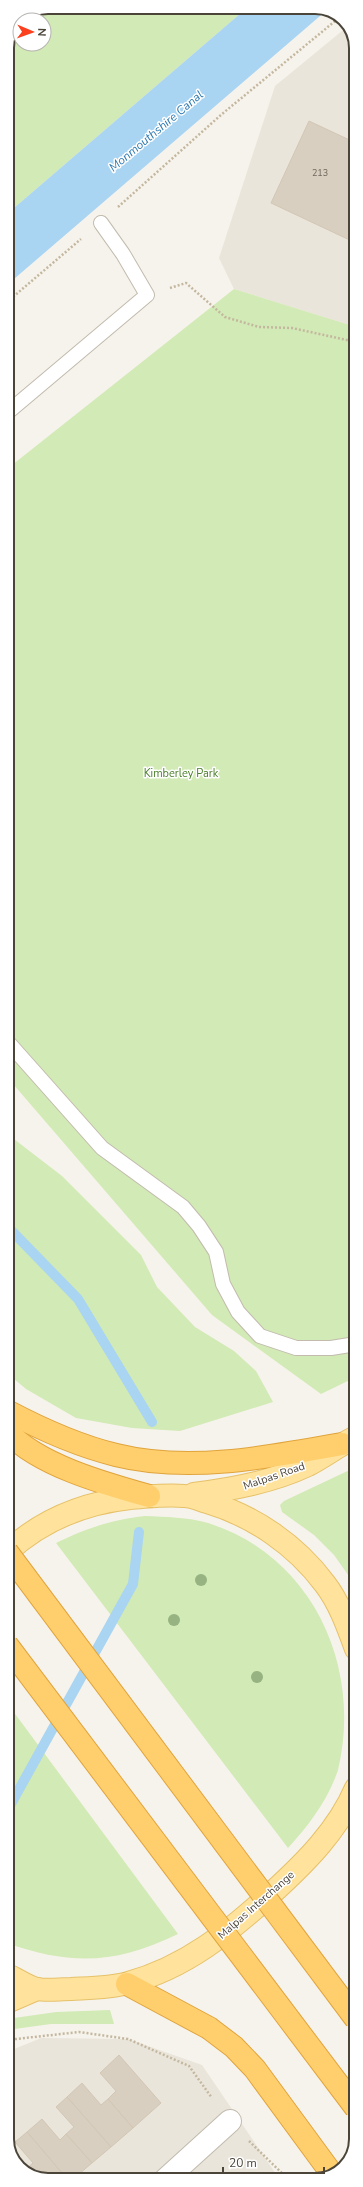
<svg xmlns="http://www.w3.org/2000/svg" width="363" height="2187" font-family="'Nunito Sans',sans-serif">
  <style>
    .residential { fill: #eae5da }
    .green { fill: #d2eab5; fill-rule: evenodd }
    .water { fill: #a9d4f2 }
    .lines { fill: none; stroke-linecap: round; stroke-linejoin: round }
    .stream { stroke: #a9d4f2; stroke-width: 10 }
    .building { fill: #d8cfc1; stroke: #d3c7b4 }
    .service-casing { stroke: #c2bbae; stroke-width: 16 }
    .minor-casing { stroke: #c2bbae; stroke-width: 24 }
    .primary-casing { stroke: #e6c16a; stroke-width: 24 }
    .motorway-casing { stroke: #e0a43c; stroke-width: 24 }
    .path { stroke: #c4b79f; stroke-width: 2.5; stroke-dasharray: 2 2; stroke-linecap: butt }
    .service { stroke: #fff; stroke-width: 14 }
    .minor { stroke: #fff; stroke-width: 22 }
    .primary { stroke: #ffe39c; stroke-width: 22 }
    .motorway { stroke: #ffcf6e; stroke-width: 22 }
    .motorway-bridge-casing { stroke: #e0a43c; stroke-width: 24; stroke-linecap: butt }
    .motorway-bridge { stroke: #ffcf6e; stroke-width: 22 }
    .tree { fill: #97b381 }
    .labels { text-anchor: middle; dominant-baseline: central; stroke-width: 3; stroke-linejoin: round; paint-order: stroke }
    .number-label { font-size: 9px; fill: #6e675b }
    .park-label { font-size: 11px; fill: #4a7f2a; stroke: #fff }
    .street-label { font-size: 11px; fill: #4b4439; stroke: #fff }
    .water-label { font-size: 12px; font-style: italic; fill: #2e7ab2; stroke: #fff }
    .rim { fill: none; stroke: #4b4439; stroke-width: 2 }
  </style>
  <rect width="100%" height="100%" fill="#f6f3ec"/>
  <g class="residential">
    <path d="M 348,26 L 356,42 L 356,327 L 234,289 L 219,258 L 275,86 Z"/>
    <path d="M 41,2038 L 128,2039 L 202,2065 L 280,2180 L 42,2180 L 19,2168 L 7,2145 L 7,2052 Z"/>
  </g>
  <g class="green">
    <path d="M 48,7 L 248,7 L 7,214 L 7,47 L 19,19 ZM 20,20 L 44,20 L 44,44 L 20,44 Z"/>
    <path d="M 234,289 L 356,327 L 356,1377 L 321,1394 L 212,1315 L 7,1077 L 7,469 Z"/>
    <path d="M 7,1129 L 10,1136 L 62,1176 L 141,1255 L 157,1287 L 195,1327 L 234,1351 L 256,1371 L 273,1402 L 180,1431 L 132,1428 L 76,1418 L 26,1389 L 7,1373 Z"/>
    <path d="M 356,1467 L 356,1586 L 334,1555 L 314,1535 L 282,1512 L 280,1505 L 284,1501 Z"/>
    <path d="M 145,1516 C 166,1517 187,1517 208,1523 C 311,1555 363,1665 338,1770 C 328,1800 309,1825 288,1848 L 56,1543 C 87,1528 111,1520 145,1516 Z"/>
    <path d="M 7,1703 L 178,1934 C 116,1964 72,1966 7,1943 Z"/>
    <path d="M 110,2010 L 114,2024 L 51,2024 L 7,2030 L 7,2019 L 56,2012 Z"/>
  </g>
  <path class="water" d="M 248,7 L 321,7 L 327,10 L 7,285 L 7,214 Z"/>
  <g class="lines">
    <g class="stream">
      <path d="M 7,1226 L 78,1299 L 152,1422"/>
      <path d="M 7,1811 L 133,1584 L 139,1532"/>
    </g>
  </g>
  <g class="building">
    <path d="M 309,121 L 356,143 L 356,243 L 271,203 Z"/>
    <path d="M 119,2055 L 161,2103 L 133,2128 L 108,2099 L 116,2091 L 100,2073 Z"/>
    <path d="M 82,2083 L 101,2105 L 108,2099 L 133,2128 L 111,2147 L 67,2097 Z"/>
    <path d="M 67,2097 L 111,2147 L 92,2163 L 66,2134 L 74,2127 L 56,2107 Z"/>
    <path d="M 42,2119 L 60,2140 L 66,2134 L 92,2163 L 72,2180 L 68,2180 L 27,2132 Z"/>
    <path d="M 27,2132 L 68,2180 L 42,2180 L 26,2169 L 33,2163 L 15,2142 Z"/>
  </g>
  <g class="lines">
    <g class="service-casing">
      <g id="service">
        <path d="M 7,413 L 147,295 L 123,254 L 101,223"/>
        <path d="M 7,1041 L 102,1148 L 183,1207 L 199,1226 L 216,1252 L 223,1284 L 238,1312 L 260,1336 L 296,1348 L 331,1348 L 356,1344"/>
      </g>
    </g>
    <g class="minor-casing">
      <path id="minor" d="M 165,2180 L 230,2121"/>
    </g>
    <g class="primary-casing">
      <g id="primary">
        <path d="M 194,1494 C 233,1489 272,1482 308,1465 C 324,1457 339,1445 356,1437"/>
        <path d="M 7,1552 C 42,1520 84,1503 130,1498 C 147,1497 166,1494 184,1496 C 192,1496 200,1500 207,1502 C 254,1516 296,1545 325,1584 C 339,1602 348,1627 356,1649"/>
        <path d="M 7,1975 C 17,1979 27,1987 37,1989 C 47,1991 60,1989 71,1989 C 89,1988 110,1988 128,1983 C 185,1968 229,1932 272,1893 C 306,1862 338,1830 356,1788"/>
        <path d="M 7,2002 L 37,1989"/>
      </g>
    </g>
    <g class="motorway-casing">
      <g id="motorway">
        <path d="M 7,1411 C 41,1429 79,1446 116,1455 C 188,1473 270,1457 342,1444"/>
        <path d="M 7,1431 C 37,1465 106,1484 149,1496"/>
        <path d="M 127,1984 L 209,2028"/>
      </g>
    </g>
    <g class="path">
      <path d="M 118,207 L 222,114 L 340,17"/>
      <path d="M 170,288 L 186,283 L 225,317 L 259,327 L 292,328 L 356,342"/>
      <path d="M 7,302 L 81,239"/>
      <path d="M 7,2040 L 79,2032 L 128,2039 L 189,2066 L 212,2098"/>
      <path d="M 249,2141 L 289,2180"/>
    </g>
    <use href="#service" class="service"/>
    <use href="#minor" class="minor"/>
    <use href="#primary" class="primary"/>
    <use href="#motorway" class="motorway"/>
    <g class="motorway-bridge-casing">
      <g id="motorway-bridge">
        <path d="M 7,1552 L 356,2019"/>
        <path d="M 7,1645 L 356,2108"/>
        <path d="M 209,2028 L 234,2047 L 255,2069 L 332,2174"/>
      </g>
    </g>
    <use href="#motorway-bridge" class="motorway-bridge"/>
  </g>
  <g class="tree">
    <circle cx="201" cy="1580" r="6"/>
    <circle cx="174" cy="1620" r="6"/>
    <circle cx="257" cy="1677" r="6"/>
  </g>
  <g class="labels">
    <g class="number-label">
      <text x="320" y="173">213</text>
    </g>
    <g class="park-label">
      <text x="181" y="773">Kimberley Park</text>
    </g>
    <g class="street-label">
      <text transform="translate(274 1476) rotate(-19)">Malpas Road</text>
      <text transform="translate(256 1905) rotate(-41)">Malpas Interchange</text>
    </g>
    <g class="water-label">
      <text transform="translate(156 131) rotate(-40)">Monmouthshire Canal</text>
    </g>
  </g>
  <path d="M0 0H363V2187H0ZM48 14H315A34 34 0 0 1 349 48V2139A34 34 0 0 1 315 2173H48A34 34 0 0 1 14 2139V48A34 34 0 0 1 48 14Z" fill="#fff" fill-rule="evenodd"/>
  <path class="rim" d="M48 14H315A34 34 0 0 1 349 48V2139A34 34 0 0 1 315 2173H48A34 34 0 0 1 14 2139V48A34 34 0 0 1 48 14Z"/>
  <g transform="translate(32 32) rotate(92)"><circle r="19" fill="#ffffff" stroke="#b7b4b0"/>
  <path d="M0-3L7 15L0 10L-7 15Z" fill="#fc3f1d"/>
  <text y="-6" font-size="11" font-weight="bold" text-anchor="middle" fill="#4b4439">N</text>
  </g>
  <path d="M223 2167v6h101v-6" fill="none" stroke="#4b4439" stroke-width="2"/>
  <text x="229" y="2167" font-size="12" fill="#4b4439" stroke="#ffffff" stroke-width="3" paint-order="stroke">20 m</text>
</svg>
